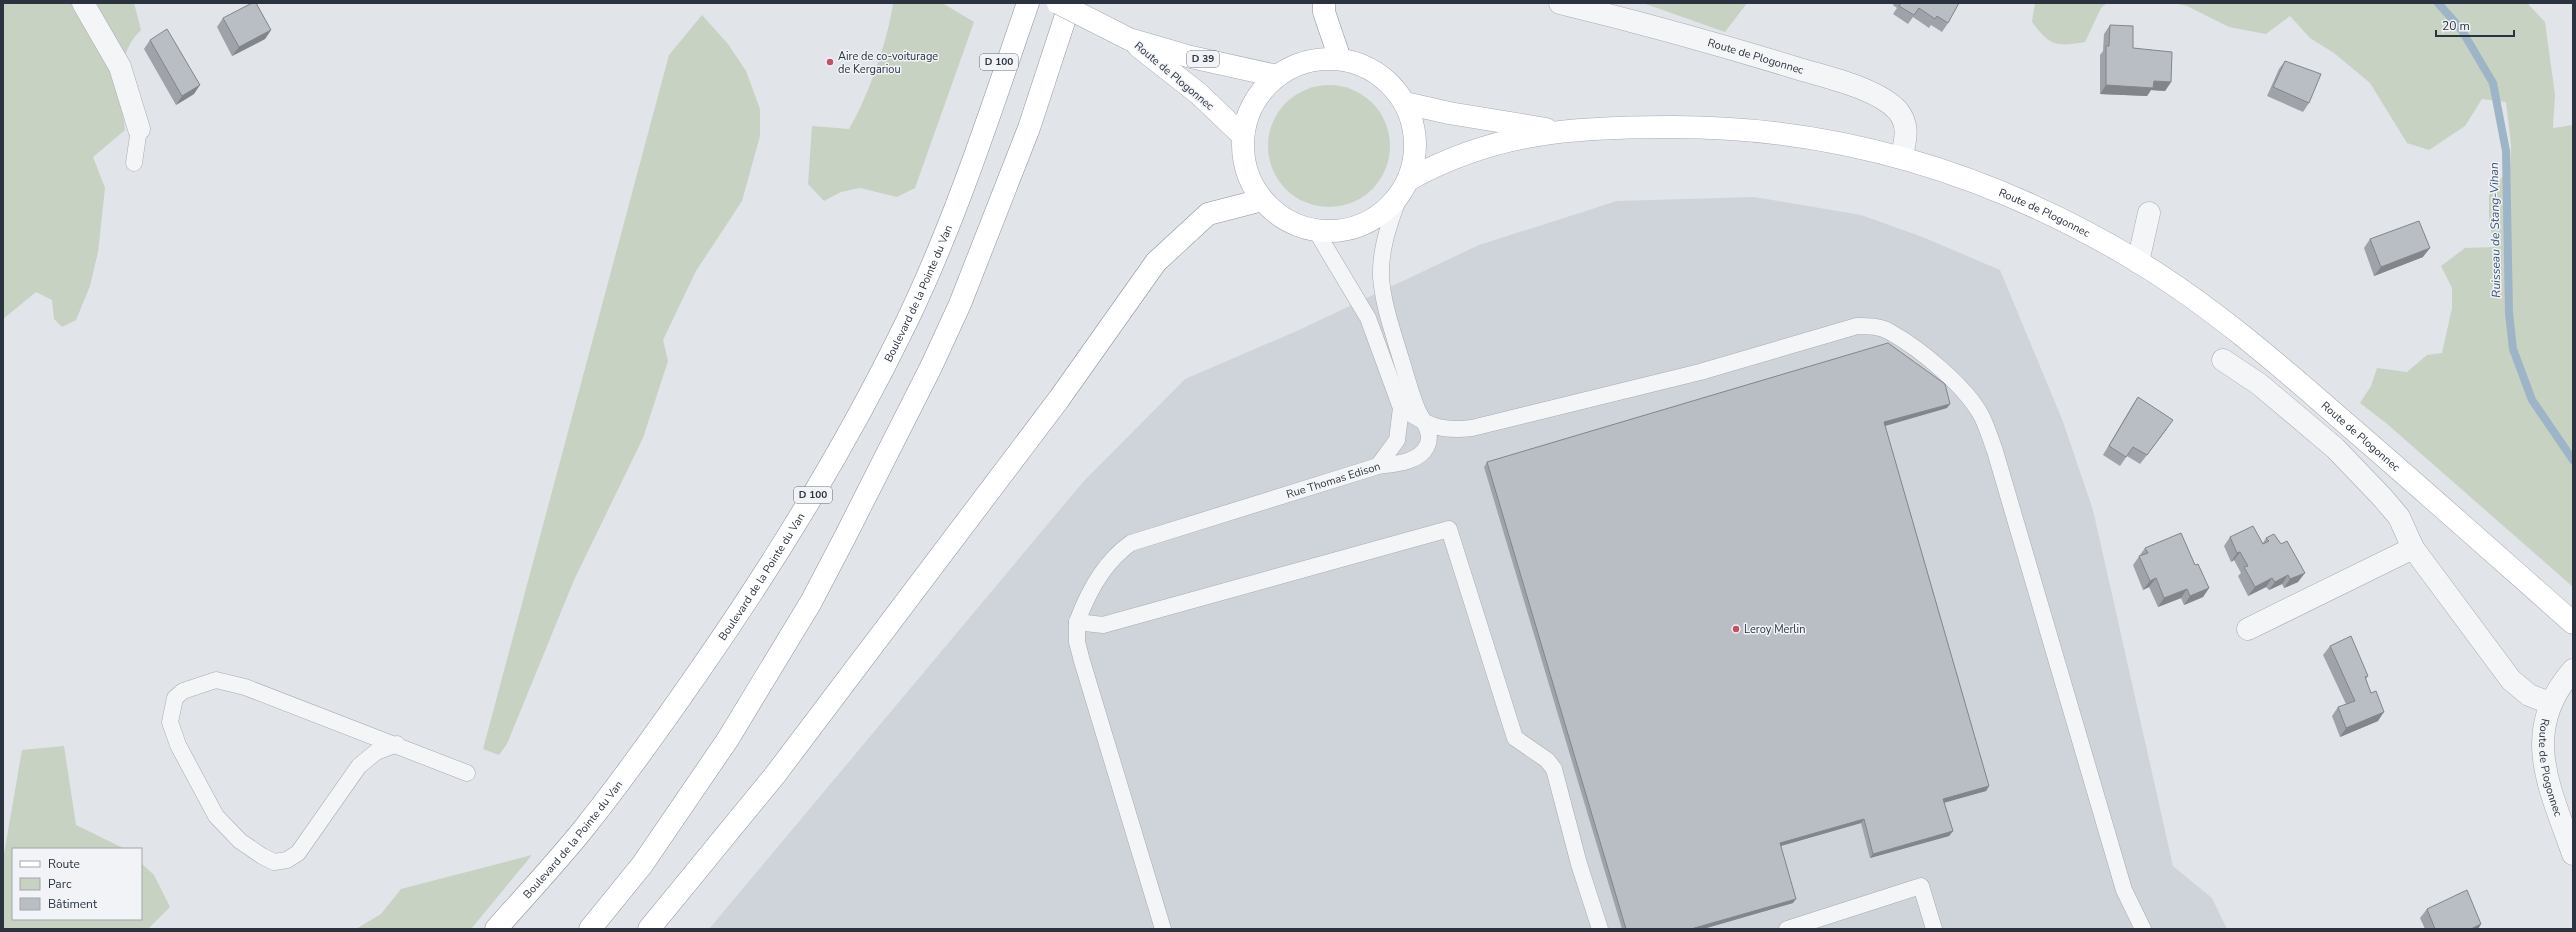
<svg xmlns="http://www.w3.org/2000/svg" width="2576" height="932" font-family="'Nunito Sans',sans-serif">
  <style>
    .built { fill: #cfd4db }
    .green { fill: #c7d2c3 }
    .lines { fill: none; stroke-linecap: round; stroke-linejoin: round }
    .stream { stroke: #9eb4c7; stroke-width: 8 }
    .service-casing { stroke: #a6abb3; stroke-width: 17 }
    .minor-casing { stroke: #a6abb3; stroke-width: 23 }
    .secondary-casing { stroke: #a6abb3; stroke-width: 23 }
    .primary-casing { stroke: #a1a9b4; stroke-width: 23 }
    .trunk-casing { stroke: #89939f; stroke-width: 23 }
    .service { stroke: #f4f5f7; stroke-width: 16 }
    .minor { stroke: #f4f5f7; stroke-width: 22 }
    .secondary { stroke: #fff; stroke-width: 22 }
    .primary { stroke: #fff; stroke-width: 22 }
    .trunk { stroke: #fff; stroke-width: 22 }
    .primary-bridge-casing { stroke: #a1a9b4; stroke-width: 23; stroke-linecap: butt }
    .primary-bridge { stroke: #fff; stroke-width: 22 }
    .wall { fill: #9fa3a9 }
    .shaded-wall { fill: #82858a }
    .building { fill: #b9bec5; stroke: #82858a }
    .poi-dot { fill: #c64e65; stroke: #f1f3f6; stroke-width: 1.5 }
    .labels { text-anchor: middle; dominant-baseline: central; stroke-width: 3; stroke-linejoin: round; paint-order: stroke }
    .shield { fill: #f1f3f6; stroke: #666d76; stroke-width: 1 }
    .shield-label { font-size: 10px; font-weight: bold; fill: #2a333f }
    .street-label { font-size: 11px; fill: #2a333f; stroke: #f1f3f6 }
    .poi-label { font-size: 11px; fill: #2a333f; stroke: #f1f3f6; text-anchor: start }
    .water-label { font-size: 12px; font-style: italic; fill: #375371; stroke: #f1f3f6 }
  </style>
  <rect width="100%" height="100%" fill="#e1e4e9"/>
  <path class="built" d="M 1754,197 L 1861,215 L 1925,238 L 2000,270 L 2062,419 L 2093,510 L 2173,866 L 2212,898 L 2227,929 L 709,929 L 1083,482 L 1185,379 L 1299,330 L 1479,245 L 1617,201 Z"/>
  <g class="green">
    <path d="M 3,3 L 134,3 L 141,30 C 114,56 121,95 125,130 L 93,157 L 105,188 L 98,252 L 90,286 L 76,320 L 62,327 L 54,319 L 52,300 L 36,292 L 3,319 Z"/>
    <path d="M 893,3 L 942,3 L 974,22 L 915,188 L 897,197 L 860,188 L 841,192 L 824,201 L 808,184 L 812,126 L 849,129 C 868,97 888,40 893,3 Z"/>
    <path d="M 1643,3 L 1747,3 L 1725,32 Z"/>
    <path d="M 2035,3 L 2107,3 L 2101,8 L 2085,42 C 2056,47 2050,46 2032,22 Z"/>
    <path d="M 2174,3 L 2527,3 L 2545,22 L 2555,95 L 2553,128 L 2573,125 L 2573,587 L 2386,423 L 2360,403 L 2371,386 L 2377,368 L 2407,372 L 2427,355 L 2442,353 L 2452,308 L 2452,288 L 2441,266 L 2465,248 L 2495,247 L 2489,222 L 2489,194 L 2510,167 L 2511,145 L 2506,102 L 2482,99 L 2465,126 L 2429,150 L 2407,143 L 2370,83 L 2334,53 L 2310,38 L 2290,16 L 2266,34 L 2229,27 L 2187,6 Z"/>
    <path d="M 702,15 L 728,44 L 746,71 L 760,109 L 760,136 L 742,201 L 696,271 L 663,340 L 668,361 L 643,438 L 574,580 L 507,744 L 499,755 L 483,749 L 669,55 Z"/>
    <circle cx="1329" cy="146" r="61"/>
    <path d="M 64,746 L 76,825 L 125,849 L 13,849 L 13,919 L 141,919 L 141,863 L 154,875 L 170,907 L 148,929 L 3,929 L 3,860 L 22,750 Z"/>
    <path d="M 532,855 L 471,929 L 356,929 L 381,914 L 401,889 Z"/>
  </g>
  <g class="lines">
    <path class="stream" d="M 2438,3 L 2461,29 L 2493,83 L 2506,151 L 2509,313 L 2513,349 L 2532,400 L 2573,460"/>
    <g class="service-casing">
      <g id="service">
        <path d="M 134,163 L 139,129"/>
        <path d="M 1316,231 L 1368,318 L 1401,408 L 1397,440 L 1378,466"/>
        <path d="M 1401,408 C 1427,425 1440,432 1472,428 L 1700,372 L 1857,326 C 1869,326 1880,326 1890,332 C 1919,348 1967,387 1982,417 C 1987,427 1991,440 1995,451 L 2124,890 L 2143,929"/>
        <path id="s1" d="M 1077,622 C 1088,592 1105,561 1131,543 L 1378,466 C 1394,464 1419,463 1427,446 C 1434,432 1420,418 1416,406 C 1410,391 1406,375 1401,359 C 1393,332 1383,305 1381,277 C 1380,250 1389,224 1398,200"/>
        <path d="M 397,744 L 376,752 L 359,766 L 298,853 L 287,860 L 274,862 L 262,856 L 240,841 L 216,816 L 178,745 L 170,722 L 175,698 L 183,691 L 216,680 L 245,687 L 467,773"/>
        <path d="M 1163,929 L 1082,661 L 1077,642 L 1077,622 L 1103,625 L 1449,529 L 1515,738 L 1547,760 L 1554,769 L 1579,864 L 1600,929"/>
        <path d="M 1787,929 L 1921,886 L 1934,929"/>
      </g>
    </g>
    <g class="minor-casing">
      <g id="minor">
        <path d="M 83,3 L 120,67 L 139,129"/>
        <path id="s2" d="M 1560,3 C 1639,22 1718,44 1796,68 C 1825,77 1878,88 1898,111 C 1910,126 1905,140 1902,157"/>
        <path d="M 2138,262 L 2149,213"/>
        <path d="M 2223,360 L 2259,384 L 2335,448 L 2382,497 L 2399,517 L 2413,548 L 2511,680 L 2529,695 L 2550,703"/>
        <path d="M 2248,629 L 2413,548"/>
        <path id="s3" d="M 2573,670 C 2519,731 2550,788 2573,854"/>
      </g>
    </g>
    <g class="secondary-casing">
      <g id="secondary">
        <path d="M 1405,103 L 1449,113 L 1546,129"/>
        <path id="s4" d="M 1410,179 C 1495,132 1574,127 1668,127 C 1836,126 1993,174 2137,261 C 2211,306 2277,363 2342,420 C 2420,487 2496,555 2573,623"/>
      </g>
    </g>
    <g class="primary-casing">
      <g id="primary">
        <path d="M 1129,39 L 1191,57 L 1277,76"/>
        <path d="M 1138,46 L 1199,94 L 1243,136"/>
        <circle cx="1329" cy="145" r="86"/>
      </g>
    </g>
    <g class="trunk-casing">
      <g id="trunk">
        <path d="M 1324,3 L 1324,12 L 1340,59"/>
        <path id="s5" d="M 496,929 C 526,895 557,862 585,827 C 624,778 661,726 697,674 C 775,562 847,445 907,321 C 956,219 991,110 1028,3"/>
        <path d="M 590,929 L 642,865 L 728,739 L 811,602 L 845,537 L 931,367 L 960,304 L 1029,128 L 1070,3"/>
        <path d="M 649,929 L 775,775 L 1059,399 L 1156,262 L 1208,214 L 1262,200"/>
      </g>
    </g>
    <use href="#service" class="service"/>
    <use href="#minor" class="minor"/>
    <use href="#secondary" class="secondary"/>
    <use href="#primary" class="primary"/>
    <use href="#trunk" class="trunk"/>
    <g class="primary-bridge-casing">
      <path id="primary-bridge" d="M 1058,3 L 1129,39"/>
    </g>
    <use href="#primary-bridge" class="primary-bridge"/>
  </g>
  <g class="wall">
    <path d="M 1894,3 L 1959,3 L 1948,23 L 1942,32 L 1931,25 L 1929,28 L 1913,17 L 1908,24 L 1893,14 L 1897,8 L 1893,5 Z"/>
    <path d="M 223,18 L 271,30 L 265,39 L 232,56 L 217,27 Z"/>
    <path d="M 2110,25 L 2133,48 L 2171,82 L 2165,91 L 2151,90 L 2147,96 L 2100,94 L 2100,55 L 2103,51 L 2104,34 Z"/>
    <path d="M 150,40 L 194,94 L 176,105 L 144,49 Z"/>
    <path d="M 2285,61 L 2309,103 L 2303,112 L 2267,96 L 2279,69 Z"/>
    <path d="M 2370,239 L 2423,257 L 2374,276 L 2364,248 Z"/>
    <path d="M 2138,397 L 2167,429 L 2140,464 L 2127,456 L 2120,466 L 2103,455 L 2132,406 Z"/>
    <path d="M 1947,408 L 1885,426 L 1989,786 L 1986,791 L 1944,802 L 1953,831 L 1949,836 L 1870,858 L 1861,823 L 1781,846 L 1793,903 L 1703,929 L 1622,929 L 1484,467 L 1487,462 Z"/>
    <path d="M 2230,537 L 2263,543 L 2266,538 L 2298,582 L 2284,588 L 2282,584 L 2269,590 L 2266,587 L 2248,596 L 2238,576 L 2241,573 L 2234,560 L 2231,562 L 2224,546 Z"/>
    <path d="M 2145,548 L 2195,565 L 2209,588 L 2203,597 L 2184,605 L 2181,598 L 2158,607 L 2149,587 L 2143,590 L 2133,565 Z"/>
    <path d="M 2330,646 L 2368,676 L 2366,679 L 2378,721 L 2340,737 L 2332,716 L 2338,707 L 2346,704 L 2323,655 Z"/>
    <path d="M 2427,909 L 2481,924 L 2478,929 L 2425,929 L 2420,918 Z"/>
  </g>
  <g class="shaded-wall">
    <path d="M 271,30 L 265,39 L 232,56 L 239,47 Z"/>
    <path d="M 2154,81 L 2171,82 L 2165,91 L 2151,90 L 2147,96 L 2100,94 L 2106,85 Z"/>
    <path d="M 200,85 L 194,94 L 176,105 L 182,96 Z"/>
    <path d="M 2430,248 L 2423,257 L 2374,276 L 2381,267 Z"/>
    <path d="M 1950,404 L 1947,408 L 1881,427 L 1884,422 Z"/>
    <path d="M 2240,552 L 2234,560 L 2231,562 L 2237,553 Z"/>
    <path d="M 2305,573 L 2298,582 L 2284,588 L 2290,579 Z"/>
    <path d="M 2288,575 L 2282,584 L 2269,590 L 2275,582 Z"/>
    <path d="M 2156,578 L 2149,587 L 2143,590 L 2150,581 Z"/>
    <path d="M 2272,578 L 2266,587 L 2248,596 L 2255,587 Z"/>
    <path d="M 2209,588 L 2203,597 L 2184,605 L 2190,596 Z"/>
    <path d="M 2187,589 L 2181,598 L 2158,607 L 2164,598 Z"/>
    <path d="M 2384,712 L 2378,721 L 2340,737 L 2346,728 Z"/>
    <path d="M 1989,786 L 1986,791 L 1940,804 L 1943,799 Z"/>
    <path d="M 1864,819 L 1861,823 L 1777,847 L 1780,843 Z"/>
    <path d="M 1953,831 L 1949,836 L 1870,858 L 1873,854 Z"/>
    <path d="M 1796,899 L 1793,903 L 1703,929 L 1691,929 Z"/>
    <path d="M 2481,924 L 2478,929 L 2471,929 Z"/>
  </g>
  <g class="building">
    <path d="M 252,3 L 256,3 L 271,30 L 239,47 L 223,18 Z"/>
    <path d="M 1901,3 L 1959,3 L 1948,23 L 1937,16 L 1935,19 L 1919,8 L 1914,15 L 1899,6 Z"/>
    <path d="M 2110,25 L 2133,26 L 2133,48 L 2172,52 L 2171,82 L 2154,81 L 2153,88 L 2106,85 L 2106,46 L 2109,46 Z"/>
    <path d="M 167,29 L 200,85 L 182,96 L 150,40 Z"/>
    <path d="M 2285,61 L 2321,74 L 2309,103 L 2273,87 Z"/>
    <path d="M 2419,221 L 2430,248 L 2381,267 L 2370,239 Z"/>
    <path d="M 1888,343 L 1945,384 L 1950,404 L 1884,422 L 1989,786 L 1943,799 L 1953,831 L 1873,854 L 1864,819 L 1780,843 L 1796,899 L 1691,929 L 1626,929 L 1487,462 Z"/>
    <path d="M 2138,397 L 2173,420 L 2147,455 L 2133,447 L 2126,457 L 2109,446 Z"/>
    <path d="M 2253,526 L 2263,544 L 2269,541 L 2266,538 L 2274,534 L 2281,544 L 2287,541 L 2305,573 L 2290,579 L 2288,575 L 2275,582 L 2272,578 L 2255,587 L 2244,567 L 2248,566 L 2240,552 L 2237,553 L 2230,537 Z"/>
    <path d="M 2181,533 L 2195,565 L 2198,564 L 2209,588 L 2190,596 L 2187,589 L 2164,598 L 2156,578 L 2150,581 L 2139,556 L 2148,553 L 2145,548 Z"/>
    <path d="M 2351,636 L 2368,676 L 2365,677 L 2371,693 L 2376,691 L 2384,712 L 2346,728 L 2338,707 L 2355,701 L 2330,646 Z"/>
    <path d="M 2467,890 L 2481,924 L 2471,929 L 2435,929 L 2427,909 Z"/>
  </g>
  <g class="poi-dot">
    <circle cx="830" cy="62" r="4"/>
    <circle cx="1736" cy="629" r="4"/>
  </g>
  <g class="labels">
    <g class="shield">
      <rect x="1187" y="51" width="32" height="16" rx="3"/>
      <rect x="980" y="54" width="38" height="16" rx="3"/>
      <rect x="794" y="487" width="38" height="16" rx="3"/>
    </g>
    <g class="shield-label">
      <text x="1203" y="59">D 39</text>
      <text x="999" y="62">D 100</text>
      <text x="813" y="495">D 100</text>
    </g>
    <g class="street-label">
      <text stroke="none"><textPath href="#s2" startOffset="203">Route de Plogonnec</textPath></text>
      <text transform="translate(1174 76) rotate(40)">Route de Plogonnec</text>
      <text stroke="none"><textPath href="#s4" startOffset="656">Route de Plogonnec</textPath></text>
      <text stroke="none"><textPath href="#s5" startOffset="766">Boulevard de la Pointe du Van</textPath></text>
      <text stroke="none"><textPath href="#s4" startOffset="1045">Route de Plogonnec</textPath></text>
      <text stroke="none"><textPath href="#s1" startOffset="309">Rue Thomas Edison</textPath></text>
      <text stroke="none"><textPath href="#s5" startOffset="442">Boulevard de la Pointe du Van</textPath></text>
      <text stroke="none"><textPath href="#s3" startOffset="106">Route de Plogonnec</textPath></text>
      <text stroke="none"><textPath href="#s5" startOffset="118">Boulevard de la Pointe du Van</textPath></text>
    </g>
    <g class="poi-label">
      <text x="838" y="56">Aire de co-voiturage<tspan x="838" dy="13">de Kergariou</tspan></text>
      <text x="1744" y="629">Leroy Merlin</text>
    </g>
    <g class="water-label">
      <text transform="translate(2495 230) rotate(-91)">Ruisseau de Stang-Vihan</text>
    </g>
  </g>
  <rect width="2576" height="932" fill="none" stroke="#2a333f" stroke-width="8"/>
  <rect x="12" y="848" width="130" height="72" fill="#f1f3f6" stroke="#a1a6ad"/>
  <rect x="20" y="861" width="20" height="6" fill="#ffffff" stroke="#a1a6ad"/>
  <text x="48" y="868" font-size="12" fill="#2a333f">Route</text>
  <rect x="20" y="878" width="20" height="12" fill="#c7d2c3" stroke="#a1a6ad"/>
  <text x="48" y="888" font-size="12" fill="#2a333f">Parc</text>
  <rect x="20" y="898" width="20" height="12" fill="#b9bec5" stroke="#a1a6ad"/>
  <text x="48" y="908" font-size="12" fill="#2a333f">Bâtiment</text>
  <path d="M2436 30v6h78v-6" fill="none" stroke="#2a333f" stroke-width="2"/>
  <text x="2442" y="30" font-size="12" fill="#2a333f" stroke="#f1f3f6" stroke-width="3" paint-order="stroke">20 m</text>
</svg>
